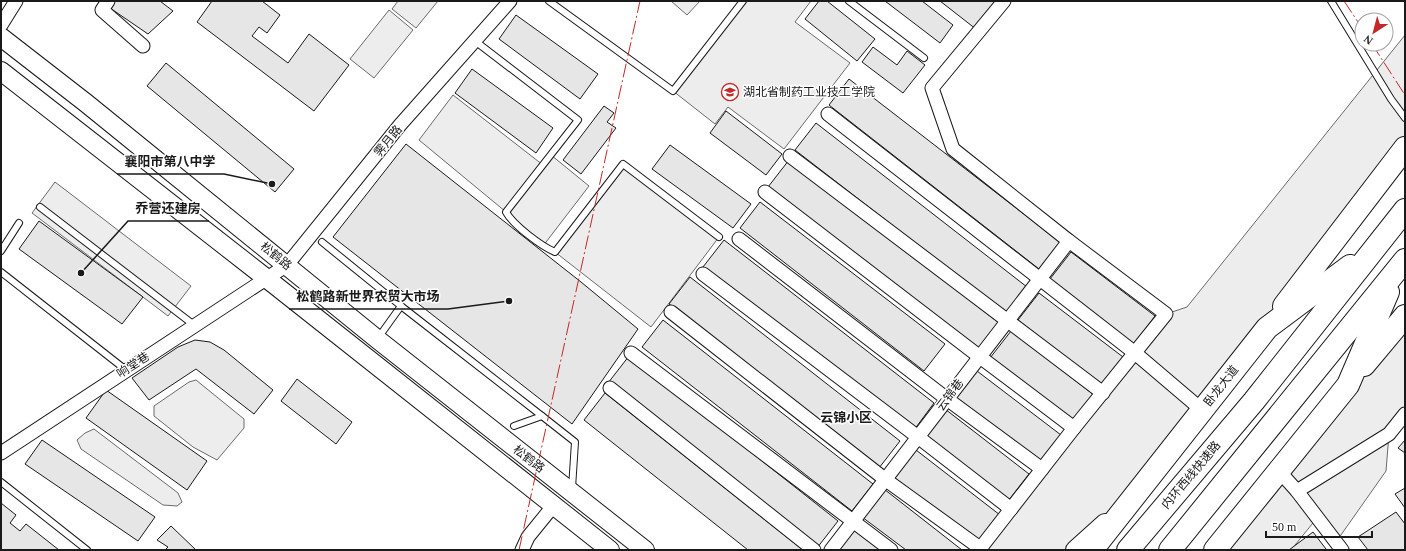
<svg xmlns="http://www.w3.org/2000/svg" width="1406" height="551" font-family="'Times New Roman','Noto Sans SC',serif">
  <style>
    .built { fill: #ededed; stroke: #6a6a6a }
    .building { fill: #e6e6e6; stroke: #1a1a1a }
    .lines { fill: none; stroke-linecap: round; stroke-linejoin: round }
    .lane-casing { stroke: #1a1a1a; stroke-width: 8 }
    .street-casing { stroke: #1a1a1a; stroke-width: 15 }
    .secondary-casing { stroke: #1a1a1a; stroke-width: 20 }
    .highway-casing { stroke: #1a1a1a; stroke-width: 24 }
    .lane { stroke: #fff; stroke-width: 6 }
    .street { stroke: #fff; stroke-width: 13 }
    .secondary { stroke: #fff; stroke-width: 18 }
    .highway { stroke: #fff; stroke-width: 22 }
    .power { stroke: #c62828; stroke-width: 1; stroke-dasharray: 14 3 2 3; stroke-linecap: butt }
    .labels { text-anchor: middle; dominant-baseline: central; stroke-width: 3; stroke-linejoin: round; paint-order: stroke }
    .poi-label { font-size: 12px; fill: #1a1a1a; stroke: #fff; text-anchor: start }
    .street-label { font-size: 12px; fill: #1a1a1a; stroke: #fff }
    .neighbourhood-label { font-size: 13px; font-weight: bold; fill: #1a1a1a; stroke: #fff }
    .leader { fill: none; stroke: #1a1a1a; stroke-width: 1.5 }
    .callout-dot { fill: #1a1a1a; stroke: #fff; stroke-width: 1.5 }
    .callout-label { font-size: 13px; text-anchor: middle; font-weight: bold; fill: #1a1a1a; stroke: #fff; stroke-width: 3; stroke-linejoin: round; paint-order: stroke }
  </style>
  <rect width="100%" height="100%" fill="#fff"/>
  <g class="built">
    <path d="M 398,1 L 438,1 L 416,28 L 392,9 Z"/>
    <path d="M 671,1 L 700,1 L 687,15 Z"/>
    <path d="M 743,1 L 811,1 L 795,22 L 850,63 L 784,149 L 728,107 L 715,124 L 673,91 Z"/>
    <path d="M 389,10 L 413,30 L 374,78 L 350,59 Z"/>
    <path d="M 1405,35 L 1405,148 L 1267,328 L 1075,550 L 979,550 L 1166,314 L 1187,307 Z"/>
    <path d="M 453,95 L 543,165 L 551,155 L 589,186 L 543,246 L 506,212 L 419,140 Z"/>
    <path d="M 623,164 L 719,237 L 651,327 L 555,252 Z"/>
    <path d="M 55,182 L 191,286 L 168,316 L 32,213 Z"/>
    <path d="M 1405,316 L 1405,414 L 1389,434 L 1386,471 L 1336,542 L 1317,518 L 1291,550 L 1215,550 Z"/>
    <path d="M 196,380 L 244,419 L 244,428 L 217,460 L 193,447 L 154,416 L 154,406 L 189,382 Z"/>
    <path d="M 94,429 L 178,493 L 182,502 L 177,506 L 163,505 L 81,449 L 77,440 L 85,433 Z"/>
  </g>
  <g class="building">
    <path d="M 115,1 L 160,1 L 173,11 L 148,34 L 110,8 Z"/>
    <path d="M 212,1 L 262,1 L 280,15 L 267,33 L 259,27 L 252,36 L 288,63 L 309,34 L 349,65 L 314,111 L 197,22 Z"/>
    <path d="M 819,1 L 827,1 L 875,39 L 857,61 L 805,19 Z"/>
    <path d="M 885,1 L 922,1 L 953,25 L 940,43 Z"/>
    <path d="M 940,1 L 1006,1 L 981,33 Z"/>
    <path d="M 516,15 L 598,74 L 580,99 L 499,39 Z"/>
    <path d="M 873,47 L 897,65 L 907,51 L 925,65 L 903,93 L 862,62 Z"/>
    <path d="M 166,63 L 294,169 L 275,192 L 147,86 Z"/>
    <path d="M 472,69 L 553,128 L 536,153 L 455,93 Z"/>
    <path d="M 849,79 L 1060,242 L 1039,269 L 829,105 Z"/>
    <path d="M 604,106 L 614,113 L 607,122 L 616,128 L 581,174 L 563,160 Z"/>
    <path d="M 726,111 L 782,154 L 766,175 L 710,133 Z"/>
    <path d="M 816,123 L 1027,287 L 1006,313 L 795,150 Z"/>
    <path d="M 406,144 L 581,282 L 638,329 L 572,424 L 333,237 Z"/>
    <path d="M 670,145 L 751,204 L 733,228 L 652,169 Z"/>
    <path d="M 789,160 L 999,323 L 979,350 L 768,187 Z"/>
    <path d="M 760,202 L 945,344 L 924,371 L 740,228 Z"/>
    <path d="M 39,221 L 143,297 L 122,324 L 19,249 Z"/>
    <path d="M 724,240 L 934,403 L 914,430 L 703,267 Z"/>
    <path d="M 1071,252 L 1155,316 L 1134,344 L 1050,279 Z"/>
    <path d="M 690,277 L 900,441 L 879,468 L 669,304 Z"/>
    <path d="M 1039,293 L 1123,357 L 1102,385 L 1018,320 Z"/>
    <path d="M 663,320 L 873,484 L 852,511 L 642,347 Z"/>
    <path d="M 1011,331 L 1094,395 L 1073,422 L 990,358 Z"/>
    <path d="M 195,340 L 210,342 L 224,350 L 273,390 L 254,414 L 196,369 L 149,400 L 132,378 L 178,347 Z"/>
    <path d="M 629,356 L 838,521 L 817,548 L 608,383 Z"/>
    <path d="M 977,371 L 1061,435 L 1040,463 L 956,398 Z"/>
    <path d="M 297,379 L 352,422 L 336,444 L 281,401 Z"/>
    <path d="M 106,390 L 207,461 L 187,490 L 86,418 Z"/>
    <path d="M 605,393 L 803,550 L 748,550 L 584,420 Z"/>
    <path d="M 945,409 L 1029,474 L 1008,501 L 924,437 Z"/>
    <path d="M 42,440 L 155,517 L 138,541 L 25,464 Z"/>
    <path d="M 1405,440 L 1405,453 L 1398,448 Z"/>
    <path d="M 916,450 L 1000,515 L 979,542 L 895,478 Z"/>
    <path d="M 1405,488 L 1405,508 L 1395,494 Z"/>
    <path d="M 884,489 L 962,550 L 906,550 L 862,517 Z"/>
    <path d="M 1,503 L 16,515 L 10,523 L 20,531 L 26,524 L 59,550 L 1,550 Z"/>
    <path d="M 1396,512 L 1405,524 L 1405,550 L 1368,550 L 1358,537 Z"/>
    <path d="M 171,526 L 196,550 L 165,550 L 168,547 L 157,540 Z"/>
    <path d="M 853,526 L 884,550 L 835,550 Z"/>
    <path d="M 1313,532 L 1326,549 L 1324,550 L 1289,550 Z"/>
  </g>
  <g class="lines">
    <g class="lane-casing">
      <g id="lane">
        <path d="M 549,1 L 673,91 L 743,1"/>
        <path d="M 849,1 L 924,58"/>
        <path d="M 1331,1 L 1391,99 L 1405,118"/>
        <path d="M 475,41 L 578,120 L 506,212 C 513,225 541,246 555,252 L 623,164 L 719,237"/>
        <path d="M 40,207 L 194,325"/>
        <path d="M 322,242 L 401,306"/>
        <path d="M 1,251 L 19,223"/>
        <path d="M 1,272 L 126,370"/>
        <path d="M 378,338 L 401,306 L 542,416 L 514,426"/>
        <path d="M 542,416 L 575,442 L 572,488"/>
        <path d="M 1,482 L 87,550"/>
      </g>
    </g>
    <g class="street-casing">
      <g id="street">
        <path d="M 108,1 L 102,10 L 143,46"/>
        <path d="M 1,25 L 16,1"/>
        <path d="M 828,114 L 1135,353 L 1202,410"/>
        <path d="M 790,156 L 1103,393"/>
        <path d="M 765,192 L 980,357 L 1074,428"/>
        <path d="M 739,239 L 947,399 L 1042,469"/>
        <path d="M 703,274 L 918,437 L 1011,509"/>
        <path d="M 671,312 L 886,480 L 980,548"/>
        <path d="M 631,353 L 891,550"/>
        <path d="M 610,388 L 814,550"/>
        <path d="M 1,453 L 287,265 L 400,125 L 510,1"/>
        <path d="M 1279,471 L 1297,491 L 1342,550"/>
        <path d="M 1297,491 L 1389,434 L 1405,414"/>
        <path d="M 522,550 L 528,537 L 554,505"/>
        <path d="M 831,550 L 1069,241"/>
        <path d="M 979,550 L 1074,428 L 1166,314 L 1069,241 L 953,149 L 932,88 L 1004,1"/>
      </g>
    </g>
    <g class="secondary-casing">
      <g id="secondary">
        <path d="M 1,37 L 86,103 L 377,339 L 645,550"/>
        <path d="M 1,71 L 266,278 L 610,550"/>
        <path d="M 1075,550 L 1105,523"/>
      </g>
    </g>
    <g class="highway-casing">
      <g id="highway">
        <path d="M 1284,306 L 1405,148"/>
        <path d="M 1364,365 L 1405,316"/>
        <path d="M 1092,550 L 1267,328 L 1350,266"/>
        <path d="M 1128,550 L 1254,401 L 1405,210"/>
        <path d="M 1170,550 L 1405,260"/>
        <path d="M 1215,550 L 1348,385 L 1388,292"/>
      </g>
    </g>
    <use href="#lane" class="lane"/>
    <use href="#street" class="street"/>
    <use href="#secondary" class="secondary"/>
    <use href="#highway" class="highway"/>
    <g class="power">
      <path d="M 1344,1 L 1362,28"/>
      <path d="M 1372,44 L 1405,95"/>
      <path d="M 519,550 L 640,1"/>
    </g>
  </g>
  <defs>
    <g id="university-ring" transform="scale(0.9)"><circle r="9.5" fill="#fff" stroke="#c62828" stroke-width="1.5"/><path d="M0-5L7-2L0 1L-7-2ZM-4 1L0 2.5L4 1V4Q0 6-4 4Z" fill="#c62828"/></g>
  </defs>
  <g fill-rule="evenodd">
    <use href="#university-ring" x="730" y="92"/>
  </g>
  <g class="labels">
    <g class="poi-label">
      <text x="743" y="92">湖北省制药工业技工学院</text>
    </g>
    <g class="street-label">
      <text transform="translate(388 141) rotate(-51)">霁月路</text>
      <text transform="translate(276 256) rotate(39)">松鹤路</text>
      <text transform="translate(133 365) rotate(-33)">响堂巷</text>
      <text transform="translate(1221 386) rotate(-52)">卧龙大道</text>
      <text transform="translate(950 395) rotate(-53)">云锦巷</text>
      <text transform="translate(529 459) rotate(38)">松鹤路</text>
      <text transform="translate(1191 475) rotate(-50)">内环西线快速路</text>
    </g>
    <g class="neighbourhood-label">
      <text x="846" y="417">云锦小区</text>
    </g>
  </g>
  <path class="leader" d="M272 184L224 174H117M81 273L128 221H209M509 301L448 309H289"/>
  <g class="callout-dot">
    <circle cx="272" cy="184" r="4"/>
    <circle cx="81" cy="273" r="4"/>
    <circle cx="509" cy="301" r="4"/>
  </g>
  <g class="callout-label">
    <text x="170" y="166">襄阳市第八中学</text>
    <text x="168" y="213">乔营还建房</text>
    <text x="368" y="301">松鹤路新世界农贸大市场</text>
  </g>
  <rect width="1406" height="551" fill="none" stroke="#1a1a1a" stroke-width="4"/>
  <g transform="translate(1374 32) rotate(216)"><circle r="19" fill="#ffffff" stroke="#a3a3a3"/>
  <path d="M0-3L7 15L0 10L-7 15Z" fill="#c62828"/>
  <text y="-6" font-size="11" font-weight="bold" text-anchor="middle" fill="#1a1a1a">N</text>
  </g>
  <path d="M1266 531v6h106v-6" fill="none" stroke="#1a1a1a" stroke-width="2"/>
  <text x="1272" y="531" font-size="12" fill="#1a1a1a" stroke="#ffffff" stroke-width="3" paint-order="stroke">50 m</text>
</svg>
